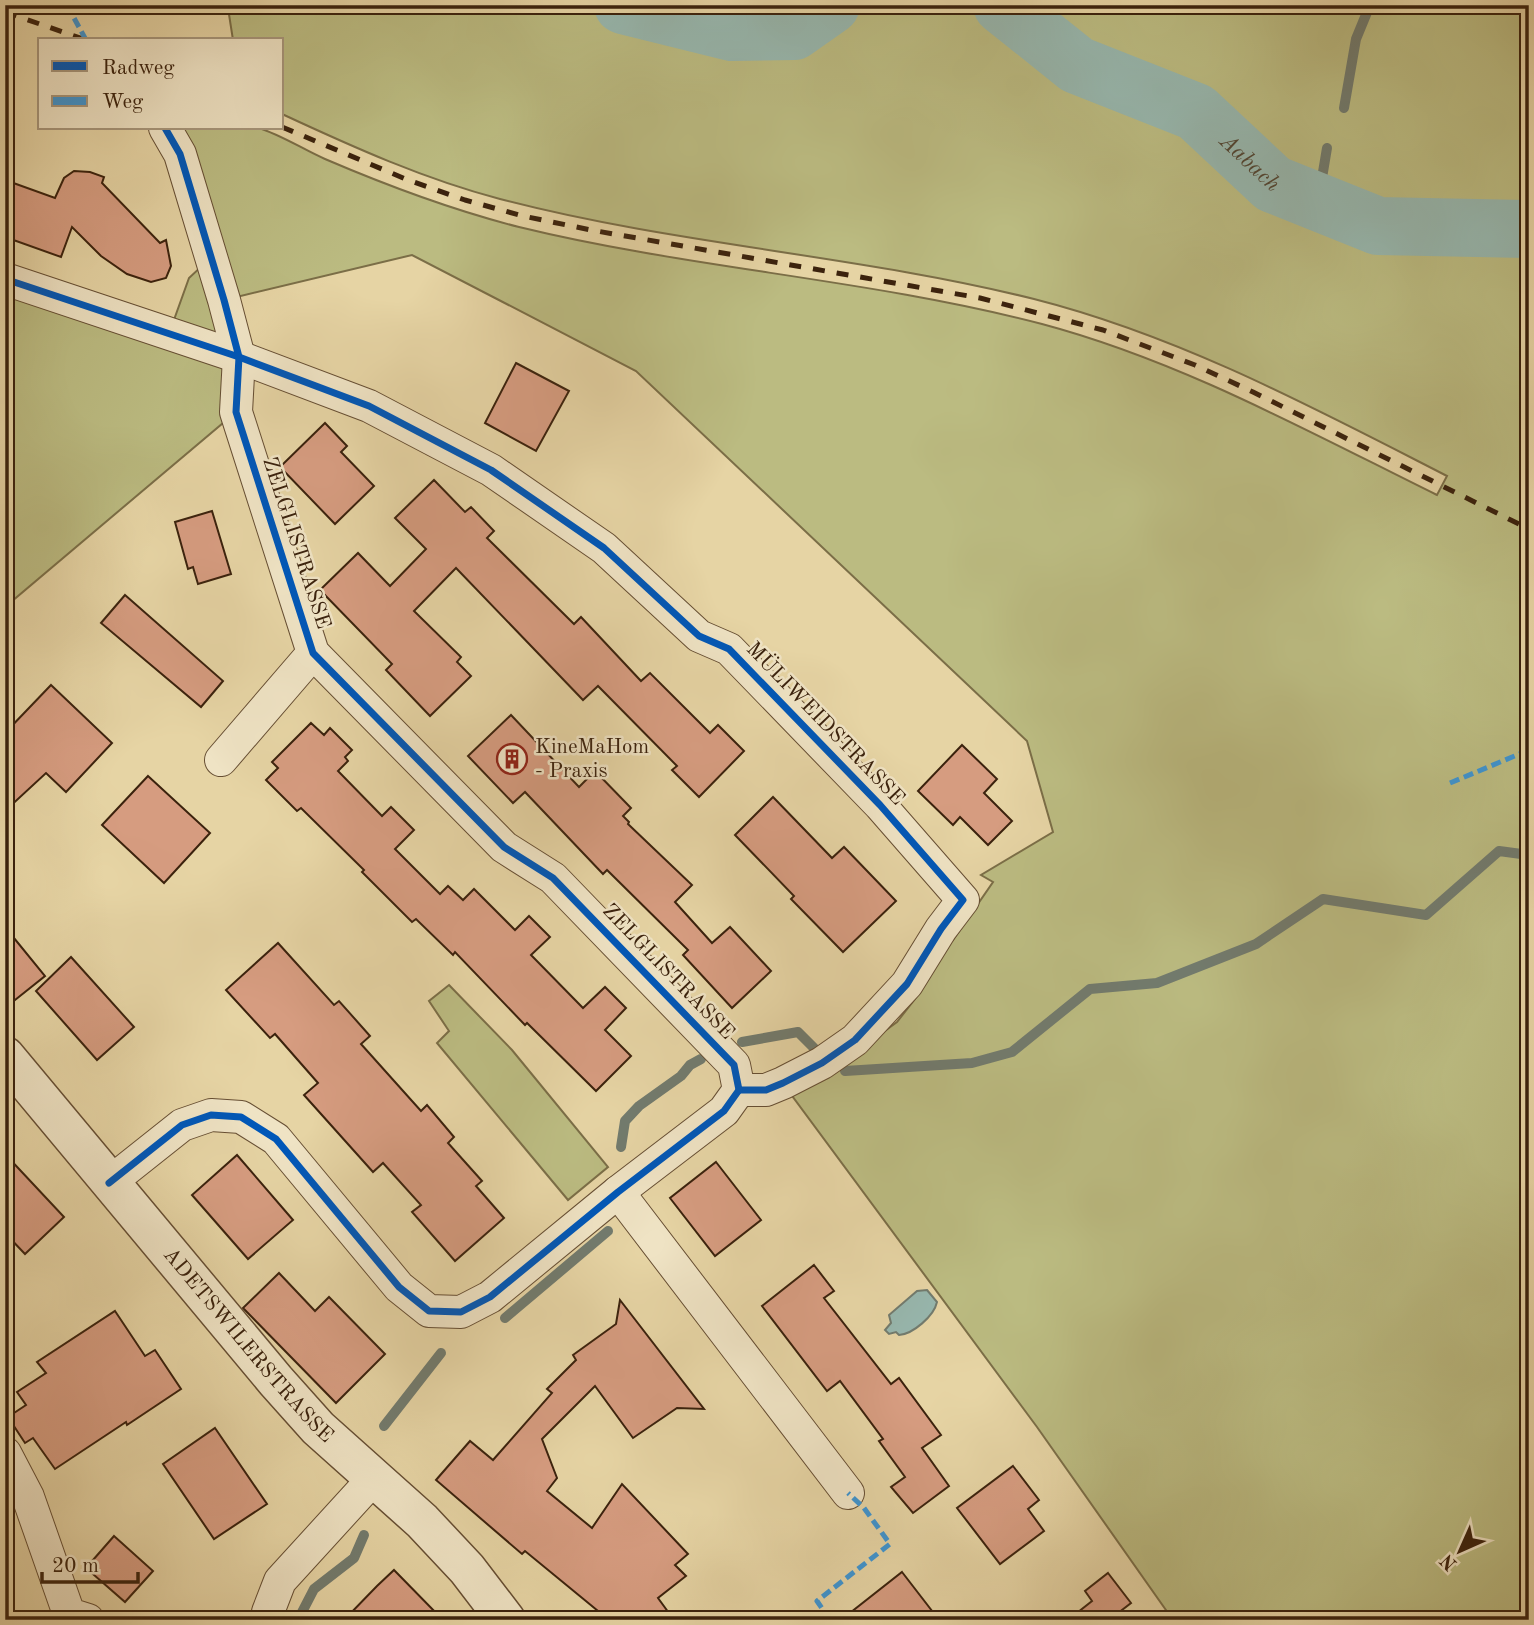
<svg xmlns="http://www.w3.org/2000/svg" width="1534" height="1625" font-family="'Old Standard TT',serif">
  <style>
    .green { fill: #bbbb81; stroke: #7b6e47; stroke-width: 2 }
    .water { fill: #97b7ae; stroke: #727b6e; stroke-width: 2 }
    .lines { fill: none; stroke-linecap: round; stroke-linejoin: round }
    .stream { stroke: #727b6e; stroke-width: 10 }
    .river { stroke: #97b7ae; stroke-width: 58 }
    .building { fill: #d69c80; stroke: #3b220d; stroke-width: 2 }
    .minor-casing { stroke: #664e33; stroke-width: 34 }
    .tertiary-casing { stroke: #664e33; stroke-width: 41 }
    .minor { stroke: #efe3c4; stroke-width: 32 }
    .tertiary { stroke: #efe3c4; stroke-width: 38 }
    .rail { stroke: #3b220d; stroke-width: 5; stroke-dasharray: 12 12; stroke-linecap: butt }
    .quiet { stroke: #3e95d2; stroke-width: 5; stroke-dasharray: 10 5; stroke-linecap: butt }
    .cycleway-casing { stroke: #efe3c4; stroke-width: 11 }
    .cycleway { stroke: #0057b8; stroke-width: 7 }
    .labels { text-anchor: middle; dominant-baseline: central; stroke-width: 5; stroke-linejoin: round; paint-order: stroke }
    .street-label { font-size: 21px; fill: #3b220d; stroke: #efe3c4 }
    .poi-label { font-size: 21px; fill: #3b220d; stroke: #efe3c4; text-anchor: start }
    .water-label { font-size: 23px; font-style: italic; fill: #524735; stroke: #efe3c4 }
  </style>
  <rect width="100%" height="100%" fill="#e6d4a4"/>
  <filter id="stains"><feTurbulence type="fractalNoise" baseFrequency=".00286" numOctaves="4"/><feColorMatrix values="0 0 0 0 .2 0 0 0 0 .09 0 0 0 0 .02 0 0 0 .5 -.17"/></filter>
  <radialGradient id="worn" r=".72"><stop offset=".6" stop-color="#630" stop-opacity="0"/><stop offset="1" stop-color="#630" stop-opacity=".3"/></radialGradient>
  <g class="green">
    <path d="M 225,5 L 1529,5 L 1529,1620 L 1173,1620 L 1037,1427 L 790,1093 L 833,1069 L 897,1022 L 915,999 L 948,938 L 953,940 L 993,882 L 981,875 L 1053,832 L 1027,741 L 636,371 L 412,255 L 224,300 L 236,412 L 5,607 L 5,289 L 166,342 L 189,278 L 219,250 L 179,128 C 198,128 242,124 258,128 C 280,134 304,150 325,159 C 388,186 452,210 519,227 C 691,269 870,279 1042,324 C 1181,361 1309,432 1437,495 L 1447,476 C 1314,408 1180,336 1034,299 C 858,255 675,245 500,199 C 424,179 353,147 282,114 L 282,40 L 233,40 L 228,8 Z"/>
    <path d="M 449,985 L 512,1050 L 608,1167 L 568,1200 L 437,1043 L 449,1031 L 429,1001 Z"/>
  </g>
  <path class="water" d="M 927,1290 L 937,1302 C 934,1316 913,1334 899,1335 L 896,1332 L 889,1334 L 885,1330 L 891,1323 L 889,1315 L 917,1291 Z"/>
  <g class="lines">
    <g class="stream">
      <path d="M 1344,108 L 1356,39 L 1370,5"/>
      <path d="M 1318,202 L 1327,148"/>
      <path d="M 742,1042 L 798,1032 L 814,1048"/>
      <path d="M 845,1071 L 972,1063 L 1012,1052 L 1090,989 L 1157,983 L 1256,944 L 1323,899 L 1426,915 L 1499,851 L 1529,855"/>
      <path d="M 621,1147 L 625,1121 L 639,1106 L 681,1076 L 690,1065 L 701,1059"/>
      <path d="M 505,1318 L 608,1231"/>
      <path d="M 384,1426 L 441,1353"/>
      <path d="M 300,1616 L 314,1589 L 354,1558 L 364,1535"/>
    </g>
    <g class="river">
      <path d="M 623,5 L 732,32 L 794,31 L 831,5"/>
      <path id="s1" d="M 1002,5 L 1077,65 L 1196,112 L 1273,184 L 1378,226 L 1529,229"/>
    </g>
  </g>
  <g class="building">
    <path d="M 74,171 L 90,172 L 104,177 L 102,183 L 160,243 L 166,240 L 171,266 L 166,278 L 151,282 L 127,274 L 101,256 L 72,227 L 61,257 L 5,237 L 5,180 L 55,198 L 64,178 Z"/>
    <path d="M 516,363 L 569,391 L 536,451 L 485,423 Z"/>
    <path d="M 325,423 L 347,446 L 341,452 L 374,486 L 335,524 L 280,467 Z"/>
    <path d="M 434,480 L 465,512 L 471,507 L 494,531 L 487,538 L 574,624 L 581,617 L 641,681 L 650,673 L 710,733 L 718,725 L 744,751 L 699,797 L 672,770 L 677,766 L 598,686 L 583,700 L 456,568 L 414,611 L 461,657 L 457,662 L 471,676 L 430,716 L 386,670 L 392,664 L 320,590 L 358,553 L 390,586 L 426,549 L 395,518 Z"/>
    <path d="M 212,511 L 231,574 L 198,584 L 193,567 L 188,569 L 175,522 Z"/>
    <path d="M 125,595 L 223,681 L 201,707 L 101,623 Z"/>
    <path d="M 51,685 L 112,743 L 66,792 L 46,773 L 5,811 L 5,733 Z"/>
    <path d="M 511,715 L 579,787 L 595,771 L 631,808 L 623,816 L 629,822 L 628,824 L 692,885 L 675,902 L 712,943 L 730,927 L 771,971 L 732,1008 L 683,955 L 688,950 L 607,870 L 603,874 L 525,792 L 513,803 L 468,756 Z"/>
    <path d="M 311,723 L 324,735 L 330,728 L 352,750 L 345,757 L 348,761 L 338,771 L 382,816 L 391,807 L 414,830 L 395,849 L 440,894 L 448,886 L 463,900 L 474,889 L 515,930 L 529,916 L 550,937 L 531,955 L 583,1008 L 605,987 L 626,1008 L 605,1030 L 631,1056 L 596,1091 L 527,1023 L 525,1025 L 455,952 L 453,955 L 416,919 L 412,922 L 362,872 L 364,870 L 301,808 L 297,811 L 266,780 L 278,768 L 272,762 Z"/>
    <path d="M 962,745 L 997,779 L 984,793 L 1012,821 L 988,845 L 960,817 L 953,825 L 918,791 Z"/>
    <path d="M 148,776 L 210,833 L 164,883 L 102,825 Z"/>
    <path d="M 773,797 L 832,858 L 844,847 L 896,901 L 843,952 L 791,899 L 794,896 L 735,835 Z"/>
    <path d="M 5,927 L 45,976 L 5,1008 Z"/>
    <path d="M 278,943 L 334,1005 L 339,1001 L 370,1036 L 361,1044 L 421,1111 L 427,1105 L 454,1137 L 448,1143 L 482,1181 L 476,1186 L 504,1218 L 455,1261 L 412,1212 L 421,1205 L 383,1163 L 373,1172 L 304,1095 L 318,1083 L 275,1034 L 270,1038 L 226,990 Z"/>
    <path d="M 71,957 L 134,1027 L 97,1060 L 36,991 Z"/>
    <path d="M 5,1154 L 64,1217 L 25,1254 L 5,1233 Z"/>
    <path d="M 237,1155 L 293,1220 L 248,1259 L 192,1195 Z"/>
    <path d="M 716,1162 L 761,1220 L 715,1256 L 670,1198 Z"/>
    <path d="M 814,1265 L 834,1291 L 824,1298 L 891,1384 L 899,1378 L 941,1435 L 922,1448 L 949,1486 L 913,1513 L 891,1487 L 905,1477 L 879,1441 L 883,1439 L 840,1381 L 827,1391 L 762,1306 Z"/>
    <path d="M 279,1273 L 315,1311 L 329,1297 L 385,1354 L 336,1403 L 243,1308 Z"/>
    <path d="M 620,1300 L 704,1409 L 677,1408 L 633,1438 L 595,1386 L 542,1439 L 557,1478 L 547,1491 L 592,1528 L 622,1484 L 688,1554 L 675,1565 L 686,1576 L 658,1598 L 674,1620 L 609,1620 L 525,1551 L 522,1554 L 436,1480 L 470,1441 L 493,1460 L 552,1393 L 547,1389 L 576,1360 L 573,1355 L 616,1324 Z"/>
    <path d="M 115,1311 L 145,1356 L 155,1350 L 181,1389 L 127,1425 L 126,1422 L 55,1469 L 33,1438 L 25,1443 L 8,1417 L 26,1405 L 17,1392 L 46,1373 L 37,1362 Z"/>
    <path d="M 215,1428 L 267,1504 L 214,1539 L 163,1464 Z"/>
    <path d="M 1013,1466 L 1039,1500 L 1028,1509 L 1044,1531 L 1000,1564 L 957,1508 Z"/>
    <path d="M 114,1536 L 153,1571 L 125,1602 L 86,1568 Z"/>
    <path d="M 394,1570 L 443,1620 L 344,1620 L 377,1586 Z"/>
    <path d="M 902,1572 L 939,1620 L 841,1620 Z"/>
    <path d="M 1108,1573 L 1131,1603 L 1109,1620 L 1068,1620 L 1092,1601 L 1085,1591 Z"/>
  </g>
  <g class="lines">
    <g class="minor-casing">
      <g id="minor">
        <path d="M 5,279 L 239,357 L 369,406 L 491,470 L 604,548 L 699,636 L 729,649 L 880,805 L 963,900 L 941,929 L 907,984 L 855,1040 L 822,1063 L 783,1083 L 766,1090 L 739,1090"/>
        <path d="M 221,760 L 313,653"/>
        <path d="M 109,1183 L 182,1125 L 211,1115 L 241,1117 L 276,1139 L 399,1287 L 429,1311 L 461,1312 L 490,1297 L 618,1192 L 724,1111 L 739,1090 L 734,1065 L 553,878 L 504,847 L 313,653 L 236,412 L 239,357 L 224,300 L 180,154 L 165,128"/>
        <path d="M 618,1192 L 848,1493"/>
        <path d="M 5,1453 L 28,1497 L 69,1614 L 88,1620"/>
        <path d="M 270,1620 L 268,1612 L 280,1581 L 374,1478"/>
      </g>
    </g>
    <g class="tertiary-casing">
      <g id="tertiary">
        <path id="s2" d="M 5,1056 L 276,1381 L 318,1428 L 422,1521 L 467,1569 L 506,1620"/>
      </g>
    </g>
    <use href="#minor" class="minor"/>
    <use href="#tertiary" class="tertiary"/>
    <g class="rail">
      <path d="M 5,12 L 86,40"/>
      <path d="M 282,127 L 408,180 L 465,200 L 523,216 L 591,230 L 980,298 L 1103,330 L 1195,365 L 1253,392 L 1529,529"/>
    </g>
    <g class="quiet">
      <path d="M 67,5 L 86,40"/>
      <path d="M 1450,783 L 1529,750"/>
      <path d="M 830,1620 L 817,1601 L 890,1544 L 864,1508 L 848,1493"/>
    </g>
    <g class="cycleway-casing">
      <g id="cycleway">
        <path d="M 5,279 L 239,357 L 369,406 L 491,470 L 604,548 L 699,636 L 729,649 L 880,805 L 963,900 L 941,929 L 907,984 L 855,1040 L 822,1063 L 783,1083 L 766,1090 L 739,1090"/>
        <path d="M 109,1183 L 182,1125 L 211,1115 L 241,1117 L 276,1139 L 399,1287 L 429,1311 L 461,1312 L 490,1297 L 618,1192 L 724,1111 L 739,1090 L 734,1065 L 553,878 L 504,847 L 313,653 L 236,412 L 239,357 L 224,300 L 180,154 L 165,128"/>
      </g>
    </g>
    <use href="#cycleway" class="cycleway"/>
  </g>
  <defs>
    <g id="building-ring" transform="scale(1.575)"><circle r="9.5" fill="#efe3c4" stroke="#8f2418" stroke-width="1.5"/><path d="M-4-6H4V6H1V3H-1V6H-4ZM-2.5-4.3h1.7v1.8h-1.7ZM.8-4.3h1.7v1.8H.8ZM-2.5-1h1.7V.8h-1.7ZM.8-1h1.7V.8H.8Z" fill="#8f2418"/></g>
  </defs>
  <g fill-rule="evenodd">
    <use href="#building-ring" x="512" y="759"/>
  </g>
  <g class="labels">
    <g class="street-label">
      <text transform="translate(296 543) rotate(72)">ZELGLISTRASSE</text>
      <text transform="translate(825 724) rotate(46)">MÜLIWEIDSTRASSE</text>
      <text transform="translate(668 972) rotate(46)">ZELGLISTRASSE</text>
      <text stroke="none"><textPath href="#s2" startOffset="378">ADETSWILERSTRASSE</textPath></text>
    </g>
    <g class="poi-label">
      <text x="535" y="747">KineMaHom<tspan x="535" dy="24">- Praxis</tspan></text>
    </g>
    <g class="water-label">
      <text stroke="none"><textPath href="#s1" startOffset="298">Aabach</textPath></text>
    </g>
  </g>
  <rect width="1534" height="1625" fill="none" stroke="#e6d4a4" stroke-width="28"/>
  <rect x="7" y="7" width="1520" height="1611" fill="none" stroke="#3b220d" stroke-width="3.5"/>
  <rect x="14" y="14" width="1506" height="1597" fill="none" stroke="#3b220d" stroke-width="2"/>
  <rect x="38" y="38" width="245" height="91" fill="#efe3c4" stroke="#a7967b" stroke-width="2"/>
  <rect x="52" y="61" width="35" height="10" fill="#0057b8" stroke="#a7967b" stroke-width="2"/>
  <text x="102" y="74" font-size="21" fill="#3b220d">Radweg</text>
  <rect x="52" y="96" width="35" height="10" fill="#3e95d2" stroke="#a7967b" stroke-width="2"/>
  <text x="102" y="108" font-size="21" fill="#3b220d">Weg</text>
  <g transform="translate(1460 1551) rotate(225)" stroke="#efe3c4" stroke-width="5" paint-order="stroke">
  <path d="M0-5L12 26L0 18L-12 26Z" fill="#3b220d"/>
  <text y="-10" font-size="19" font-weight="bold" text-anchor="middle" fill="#3b220d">N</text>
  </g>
  <path d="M42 1572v10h96v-10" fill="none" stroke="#3b220d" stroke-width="3.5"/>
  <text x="52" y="1572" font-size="21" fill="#3b220d" stroke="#efe3c4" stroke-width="5" paint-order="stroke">20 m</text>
  <rect width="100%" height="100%" filter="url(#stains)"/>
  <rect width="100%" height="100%" fill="url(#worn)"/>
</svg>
